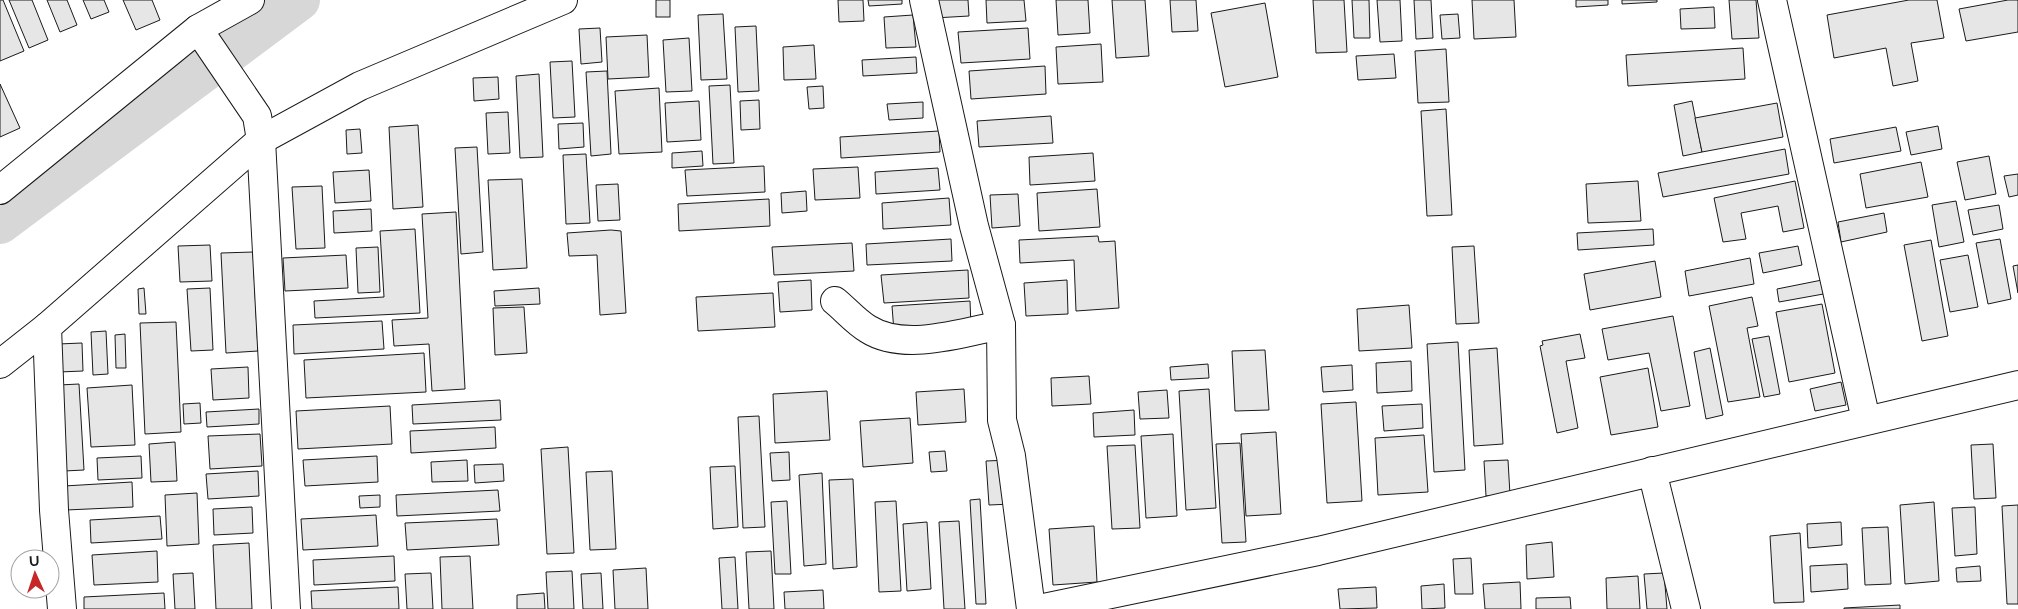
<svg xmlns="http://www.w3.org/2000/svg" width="2018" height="609" font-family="Raleway,sans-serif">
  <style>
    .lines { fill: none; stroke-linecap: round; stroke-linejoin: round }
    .canal { stroke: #d7d7d7; stroke-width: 42 }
    .building { fill: #e6e6e6; stroke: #1a1a1a }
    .minor-casing { stroke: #1a1a1a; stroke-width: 30 }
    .minor { stroke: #fff; stroke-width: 28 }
  </style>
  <rect width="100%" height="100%" fill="#fff"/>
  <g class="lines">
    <path class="canal" d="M 0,223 L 299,0"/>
  </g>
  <g class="building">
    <path d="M 0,0 L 3,0 L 24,51 L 0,61 Z"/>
    <path d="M 9,0 L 32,0 L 48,40 L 29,48 Z"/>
    <path d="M 47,0 L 67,0 L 77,25 L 60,32 Z"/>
    <path d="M 83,0 L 104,0 L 109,12 L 91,19 Z"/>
    <path d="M 123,0 L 152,0 L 160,20 L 136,30 Z"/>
    <rect x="656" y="0" width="14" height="17"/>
    <path d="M 838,0 L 863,0 L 864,21 L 839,22 Z"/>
    <path d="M 868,0 L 902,0 L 902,4 L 869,6 Z"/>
    <path d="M 933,0 L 968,0 L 969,16 L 934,18 Z"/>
    <path d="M 986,0 L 1024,0 L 1026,21 L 987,23 Z"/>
    <path d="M 1056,0 L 1088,0 L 1090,33 L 1058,35 Z"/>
    <path d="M 1112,0 L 1145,0 L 1149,56 L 1116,58 Z"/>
    <path d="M 1170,0 L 1196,0 L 1198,31 L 1172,32 Z"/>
    <path d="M 1313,0 L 1344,0 L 1347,52 L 1316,53 Z"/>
    <path d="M 1352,0 L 1369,0 L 1370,38 L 1354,38 Z"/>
    <path d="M 1377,0 L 1400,0 L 1402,41 L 1380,42 Z"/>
    <path d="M 1414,0 L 1431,0 L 1433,38 L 1416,39 Z"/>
    <path d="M 1472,0 L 1514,0 L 1516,37 L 1474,39 Z"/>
    <path d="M 1576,0 L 1608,0 L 1608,5 L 1576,7 Z"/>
    <path d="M 1622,0 L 1657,0 L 1657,2 L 1622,4 Z"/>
    <path d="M 1729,0 L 1756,0 L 1759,38 L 1732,39 Z"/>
    <path d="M 1909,0 L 1937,0 L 1944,38 L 1911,43 L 1918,81 L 1893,86 L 1886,48 L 1834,58 L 1827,15 Z"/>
    <path d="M 2008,0 L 2018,0 L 2018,32 L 1966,41 L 1959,9 Z"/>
    <path d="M 1265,3 L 1278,77 L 1225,87 L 1211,13 Z"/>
    <path d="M 1714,7 L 1715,28 L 1681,29 L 1680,9 Z"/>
    <path d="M 723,14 L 727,79 L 701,80 L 698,15 Z"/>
    <path d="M 1458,14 L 1460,38 L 1442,39 L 1440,15 Z"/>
    <path d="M 913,15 L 916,47 L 886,48 L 884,17 Z"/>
    <path d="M 756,26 L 759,91 L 738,92 L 735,27 Z"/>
    <path d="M 600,28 L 602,62 L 581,64 L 579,29 Z"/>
    <path d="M 1028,28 L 1030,59 L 961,63 L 958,32 Z"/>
    <path d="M 647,35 L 649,77 L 608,79 L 606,37 Z"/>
    <path d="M 689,38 L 692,91 L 666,92 L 663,40 Z"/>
    <path d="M 1101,44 L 1103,82 L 1058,84 L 1056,47 Z"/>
    <path d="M 814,45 L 816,79 L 784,80 L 783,47 Z"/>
    <path d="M 1743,48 L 1745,79 L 1628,86 L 1626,55 Z"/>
    <path d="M 1446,49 L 1449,102 L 1418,103 L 1415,51 Z"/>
    <path d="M 1394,54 L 1396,78 L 1358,80 L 1356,56 Z"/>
    <path d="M 916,57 L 917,73 L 863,76 L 862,60 Z"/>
    <path d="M 572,61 L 575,117 L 553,118 L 550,62 Z"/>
    <path d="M 1045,66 L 1046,94 L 971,99 L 969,71 Z"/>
    <path d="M 607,71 L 611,154 L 591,156 L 586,72 Z"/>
    <path d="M 539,74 L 543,157 L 520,158 L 516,76 Z"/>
    <path d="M 498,77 L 499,99 L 474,101 L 473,78 Z"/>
    <path d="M 0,84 L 20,128 L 0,137 Z"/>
    <path d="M 730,85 L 734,163 L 713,164 L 709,86 Z"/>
    <path d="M 823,86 L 824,108 L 809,109 L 807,87 Z"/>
    <path d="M 659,88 L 662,152 L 619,154 L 615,91 Z"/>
    <path d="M 759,100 L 760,129 L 741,130 L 740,101 Z"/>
    <path d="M 699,101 L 701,140 L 667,142 L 665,103 Z"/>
    <path d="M 1692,101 L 1702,152 L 1683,156 L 1674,105 Z"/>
    <path d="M 923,102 L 923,118 L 889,120 L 887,104 Z"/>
    <path d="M 1777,103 L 1783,137 L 1702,152 L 1695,118 Z"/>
    <path d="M 1446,109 L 1452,215 L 1427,216 L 1421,111 Z"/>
    <path d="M 508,112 L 510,153 L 488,154 L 486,113 Z"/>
    <path d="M 1051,116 L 1053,143 L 979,147 L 977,121 Z"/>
    <path d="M 583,123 L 584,147 L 559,149 L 558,124 Z"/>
    <path d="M 418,125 L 423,207 L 393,209 L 389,127 Z"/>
    <path d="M 1938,126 L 1942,149 L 1911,155 L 1906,132 Z"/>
    <path d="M 1896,127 L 1901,151 L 1834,163 L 1830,139 Z"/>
    <path d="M 360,129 L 362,153 L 347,154 L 346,130 Z"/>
    <path d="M 939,131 L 940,152 L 841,158 L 840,137 Z"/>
    <path d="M 477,147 L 483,252 L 461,254 L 455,148 Z"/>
    <path d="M 1785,149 L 1789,174 L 1663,197 L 1658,173 Z"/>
    <path d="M 702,151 L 703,166 L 672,168 L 672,153 Z"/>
    <path d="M 1093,153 L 1095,181 L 1030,185 L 1029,157 Z"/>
    <path d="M 586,154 L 590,223 L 566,224 L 563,155 Z"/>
    <path d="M 1989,156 L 1996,194 L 1965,200 L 1957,162 Z"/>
    <path d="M 1921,162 L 1928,197 L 1866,208 L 1860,174 Z"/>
    <path d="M 764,166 L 765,192 L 687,196 L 685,170 Z"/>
    <path d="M 858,167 L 860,198 L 815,200 L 813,169 Z"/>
    <path d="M 938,168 L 940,190 L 876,194 L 875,172 Z"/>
    <path d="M 369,170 L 371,201 L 335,203 L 333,172 Z"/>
    <path d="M 2018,174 L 2018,195 L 2009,197 L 2004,176 Z"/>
    <path d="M 522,179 L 527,268 L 493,270 L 488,180 Z"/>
    <path d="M 1638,181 L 1641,221 L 1588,223 L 1586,184 Z"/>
    <path d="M 1795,181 L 1804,228 L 1783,232 L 1778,206 L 1741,213 L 1746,239 L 1723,242 L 1714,198 Z"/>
    <path d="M 618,184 L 620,220 L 598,221 L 596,185 Z"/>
    <path d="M 322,186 L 325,248 L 296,249 L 292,187 Z"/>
    <path d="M 1097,189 L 1100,227 L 1039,231 L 1037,193 Z"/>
    <path d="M 806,191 L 807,211 L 782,213 L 781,193 Z"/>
    <path d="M 1018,194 L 1020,226 L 992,228 L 990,195 Z"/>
    <path d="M 949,198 L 951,225 L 883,229 L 882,203 Z"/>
    <path d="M 769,199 L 770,226 L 679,231 L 678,204 Z"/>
    <path d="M 1956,201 L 1964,242 L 1939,247 L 1932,205 Z"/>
    <path d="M 1999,205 L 2003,229 L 1973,235 L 1968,210 Z"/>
    <path d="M 371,209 L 372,231 L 334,233 L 333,211 Z"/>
    <path d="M 456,212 L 465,389 L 432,391 L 429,344 L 394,346 L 392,320 L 428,318 L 422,214 Z"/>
    <path d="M 1884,213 L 1887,232 L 1841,242 L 1838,222 Z"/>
    <path d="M 415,229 L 420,313 L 315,318 L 314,301 L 384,297 L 380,231 Z"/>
    <path d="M 1653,229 L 1654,245 L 1578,250 L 1577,233 Z"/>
    <path d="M 611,230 L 621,231 L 626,313 L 600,315 L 597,255 L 569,256 L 567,233 Z"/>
    <path d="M 1098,236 L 1099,242 L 1115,241 L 1119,308 L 1076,311 L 1074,260 L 1020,263 L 1019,240 Z"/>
    <path d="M 951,239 L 952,261 L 867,265 L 866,244 Z"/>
    <path d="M 2000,239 L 2011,299 L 1988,304 L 1976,243 Z"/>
    <path d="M 1931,240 L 1948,336 L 1922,341 L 1904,245 Z"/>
    <path d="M 852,243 L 854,271 L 774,275 L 772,247 Z"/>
    <path d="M 210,245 L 212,281 L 180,282 L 178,246 Z"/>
    <path d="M 1474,246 L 1479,323 L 1456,324 L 1452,247 Z"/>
    <path d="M 1798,246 L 1802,265 L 1763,273 L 1759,253 Z"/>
    <path d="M 378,247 L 380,292 L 358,293 L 356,248 Z"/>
    <path d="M 253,252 L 258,351 L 226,353 L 221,253 Z"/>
    <path d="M 346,255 L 348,288 L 285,291 L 283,258 Z"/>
    <path d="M 1968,255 L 1978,307 L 1950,312 L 1940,260 Z"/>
    <path d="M 1750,258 L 1754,284 L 1689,296 L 1685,271 Z"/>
    <path d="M 1655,261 L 1661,297 L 1590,310 L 1584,274 Z"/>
    <path d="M 2018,265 L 2018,293 L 2013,266 Z"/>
    <path d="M 968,270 L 969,298 L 884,303 L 881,275 Z"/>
    <path d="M 1827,279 L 1829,293 L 1779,302 L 1777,289 Z"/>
    <path d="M 811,280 L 812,310 L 780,312 L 778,282 Z"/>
    <path d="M 1067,280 L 1068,314 L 1026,316 L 1024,283 Z"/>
    <path d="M 144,288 L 146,314 L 139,314 L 138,289 Z"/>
    <path d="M 210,288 L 213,350 L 191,351 L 187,289 Z"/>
    <path d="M 539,288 L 540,304 L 495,306 L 494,291 Z"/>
    <path d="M 773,293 L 775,327 L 698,331 L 696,297 Z"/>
    <path d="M 1752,297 L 1758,326 L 1747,328 L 1760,397 L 1728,402 L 1709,306 Z"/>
    <path d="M 970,301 L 971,327 L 894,332 L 892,306 Z"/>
    <path d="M 1822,304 L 1835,373 L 1789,382 L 1776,312 Z"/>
    <path d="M 1409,305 L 1412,348 L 1359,351 L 1357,309 Z"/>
    <path d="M 524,307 L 527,353 L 495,355 L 493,308 Z"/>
    <path d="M 1673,316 L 1690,406 L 1661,411 L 1649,353 L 1608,360 L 1602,329 Z"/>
    <path d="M 382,321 L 384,349 L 294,354 L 293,325 Z"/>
    <path d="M 176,322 L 181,432 L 145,434 L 140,323 Z"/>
    <path d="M 106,331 L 108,374 L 93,375 L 91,332 Z"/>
    <path d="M 125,334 L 126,368 L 116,368 L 115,335 Z"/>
    <path d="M 1580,334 L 1585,358 L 1566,361 L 1578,428 L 1557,433 L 1540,346 L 1543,345 L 1542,341 Z"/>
    <path d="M 1769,336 L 1780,394 L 1764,397 L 1752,339 Z"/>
    <path d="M 1458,342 L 1465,470 L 1434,472 L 1427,344 Z"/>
    <path d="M 82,343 L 83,371 L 59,372 L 58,344 Z"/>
    <path d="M 1497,348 L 1503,444 L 1474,446 L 1469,350 Z"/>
    <path d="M 1710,348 L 1723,415 L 1706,419 L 1694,352 Z"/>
    <path d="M 1265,350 L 1269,410 L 1235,411 L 1232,351 Z"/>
    <path d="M 424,353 L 426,392 L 306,398 L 304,360 Z"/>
    <path d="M 1411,361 L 1412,391 L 1377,393 L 1376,363 Z"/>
    <path d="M 1208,364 L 1209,378 L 1171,380 L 1170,367 Z"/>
    <path d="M 1352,365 L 1353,390 L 1323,392 L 1321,367 Z"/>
    <path d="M 248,367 L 249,398 L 213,400 L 211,369 Z"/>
    <path d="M 1648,368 L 1658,427 L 1611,435 L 1600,377 Z"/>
    <path d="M 1089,376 L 1091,404 L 1052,406 L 1051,378 Z"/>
    <path d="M 1841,382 L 1846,405 L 1815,411 L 1810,389 Z"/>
    <path d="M 79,384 L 84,470 L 64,471 L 59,385 Z"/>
    <path d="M 132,385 L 135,445 L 91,447 L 87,388 Z"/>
    <path d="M 964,389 L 966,422 L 918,425 L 916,392 Z"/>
    <path d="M 1209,389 L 1216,508 L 1186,510 L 1179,391 Z"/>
    <path d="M 1167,390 L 1169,418 L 1140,419 L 1138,392 Z"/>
    <path d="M 827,391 L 830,440 L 775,443 L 773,394 Z"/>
    <path d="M 500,400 L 501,420 L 413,424 L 412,405 Z"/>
    <path d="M 1356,402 L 1362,501 L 1327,503 L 1321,404 Z"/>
    <path d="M 200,403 L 201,423 L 184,424 L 183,404 Z"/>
    <path d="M 1422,404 L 1423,428 L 1384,431 L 1382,406 Z"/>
    <path d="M 390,406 L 392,444 L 298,449 L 296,411 Z"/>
    <path d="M 259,409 L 259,424 L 207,427 L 206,412 Z"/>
    <path d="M 1134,410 L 1135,435 L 1094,437 L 1093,413 Z"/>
    <path d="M 759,416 L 765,527 L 743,528 L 738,417 Z"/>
    <path d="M 910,418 L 913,463 L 863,467 L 860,421 Z"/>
    <path d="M 495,427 L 496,448 L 411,453 L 410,431 Z"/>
    <path d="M 1276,432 L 1281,514 L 1246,516 L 1241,434 Z"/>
    <path d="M 260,434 L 262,466 L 210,469 L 208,436 Z"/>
    <path d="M 1173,434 L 1177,516 L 1146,518 L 1141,436 Z"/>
    <path d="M 1424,435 L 1428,492 L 1378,495 L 1375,438 Z"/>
    <path d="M 175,442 L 177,481 L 151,482 L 149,444 Z"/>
    <path d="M 1240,443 L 1246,542 L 1222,543 L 1216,444 Z"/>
    <path d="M 1993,444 L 1996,498 L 1974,499 L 1971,445 Z"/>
    <path d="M 1135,445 L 1140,528 L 1112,529 L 1107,446 Z"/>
    <path d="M 568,447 L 574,553 L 547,554 L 541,449 Z"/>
    <path d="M 945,451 L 947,471 L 931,472 L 929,452 Z"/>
    <path d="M 789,452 L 790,480 L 772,481 L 770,453 Z"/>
    <path d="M 141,456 L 142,478 L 98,480 L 97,458 Z"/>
    <path d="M 377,456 L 378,482 L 305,486 L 303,460 Z"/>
    <path d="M 467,460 L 468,481 L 432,482 L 431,462 Z"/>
    <path d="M 1009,460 L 1012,504 L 989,505 L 986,461 Z"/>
    <path d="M 1508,460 L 1510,495 L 1486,496 L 1484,461 Z"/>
    <path d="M 503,464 L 504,481 L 475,483 L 474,465 Z"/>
    <path d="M 735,466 L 738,527 L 713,529 L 710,467 Z"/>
    <path d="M 258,471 L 259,496 L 208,499 L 206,474 Z"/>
    <path d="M 612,471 L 616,549 L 590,550 L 586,472 Z"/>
    <path d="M 822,473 L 826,564 L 804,566 L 799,475 Z"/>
    <path d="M 853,479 L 857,567 L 833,569 L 829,480 Z"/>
    <path d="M 132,482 L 133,507 L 66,510 L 64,486 Z"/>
    <path d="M 498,490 L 500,511 L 397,516 L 396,495 Z"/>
    <path d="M 197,493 L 199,544 L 167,546 L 165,495 Z"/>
    <path d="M 380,495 L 380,507 L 360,508 L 359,496 Z"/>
    <path d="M 980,499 L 986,604 L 976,604 L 970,500 Z"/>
    <path d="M 787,501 L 791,574 L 775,574 L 771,502 Z"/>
    <path d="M 896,501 L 901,591 L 879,592 L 875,502 Z"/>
    <path d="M 1934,502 L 1939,581 L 1905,584 L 1900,505 Z"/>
    <path d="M 2018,505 L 2018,604 L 2007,604 L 2002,506 Z"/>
    <path d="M 252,507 L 253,533 L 214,535 L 213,509 Z"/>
    <path d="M 1975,507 L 1977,554 L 1955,556 L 1952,508 Z"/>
    <path d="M 376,515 L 378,546 L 303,550 L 301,519 Z"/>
    <path d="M 160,516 L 162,539 L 91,543 L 90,520 Z"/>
    <path d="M 497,519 L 499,545 L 407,550 L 405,523 Z"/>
    <path d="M 959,521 L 965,609 L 944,609 L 939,522 Z"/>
    <path d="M 927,522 L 931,589 L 907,591 L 903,524 Z"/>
    <path d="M 1841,522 L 1842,545 L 1808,548 L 1807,524 Z"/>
    <path d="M 1094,526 L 1097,582 L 1053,585 L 1049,529 Z"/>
    <path d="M 1888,527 L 1891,584 L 1865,585 L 1862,528 Z"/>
    <path d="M 1800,533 L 1804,602 L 1774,603 L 1770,536 Z"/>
    <path d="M 1552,542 L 1554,577 L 1527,579 L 1526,545 Z"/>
    <path d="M 249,543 L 252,609 L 216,609 L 213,545 Z"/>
    <path d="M 157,551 L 158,582 L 94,585 L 92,555 Z"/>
    <path d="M 771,551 L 774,609 L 749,609 L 746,552 Z"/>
    <path d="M 394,556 L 395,581 L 314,585 L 313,560 Z"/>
    <path d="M 470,556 L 473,609 L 442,609 L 440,557 Z"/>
    <path d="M 735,557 L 738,609 L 722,609 L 719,558 Z"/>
    <path d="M 1471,558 L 1473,594 L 1455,594 L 1453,559 Z"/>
    <path d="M 1847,564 L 1848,589 L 1811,592 L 1810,566 Z"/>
    <path d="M 1980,566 L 1981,581 L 1957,582 L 1956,568 Z"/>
    <path d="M 646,568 L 648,609 L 615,609 L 613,570 Z"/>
    <path d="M 572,571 L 574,609 L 548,609 L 546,572 Z"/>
    <path d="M 193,573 L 195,609 L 175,609 L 173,574 Z"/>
    <path d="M 431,573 L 433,609 L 407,609 L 405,574 Z"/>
    <path d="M 601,573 L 603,609 L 583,609 L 581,574 Z"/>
    <path d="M 1664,573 L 1667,609 L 1647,609 L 1644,574 Z"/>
    <path d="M 1638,576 L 1640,609 L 1607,609 L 1606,578 Z"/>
    <path d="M 1520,582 L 1521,609 L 1485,609 L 1483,584 Z"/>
    <path d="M 1444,584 L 1445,608 L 1422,609 L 1421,586 Z"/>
    <path d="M 398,587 L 399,609 L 312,609 L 311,591 Z"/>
    <path d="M 1376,587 L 1377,608 L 1340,609 L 1338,589 Z"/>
    <path d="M 823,590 L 824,609 L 785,609 L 784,592 Z"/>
    <path d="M 164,593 L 165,609 L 84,609 L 84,597 Z"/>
    <path d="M 544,593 L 545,609 L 517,609 L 517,595 Z"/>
    <path d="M 1570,597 L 1571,609 L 1536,609 L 1536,598 Z"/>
    <path d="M 1900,605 L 1900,609 L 1844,609 L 1844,608 Z"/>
  </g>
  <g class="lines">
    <g class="minor-casing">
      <g id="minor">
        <path d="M 924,0 L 974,226 L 1001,325 L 1002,420 L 1011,456 L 1031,609"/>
        <path d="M 1772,0 L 1866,420"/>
        <path d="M 198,29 L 257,116 L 261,140 L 286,609"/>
        <path d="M 0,190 L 198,29 L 250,0"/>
        <path d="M 835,301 C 846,310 856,322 868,329 C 904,352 962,333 1001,325"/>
        <path d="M 47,327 L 54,510 L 62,609"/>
        <path d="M 0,364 L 47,327 L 261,140 L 360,86 L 563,0"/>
        <path d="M 1652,471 L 1686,609"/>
        <path d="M 1039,609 L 1318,551 L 2018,385"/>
      </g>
    </g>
    <use href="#minor" class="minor"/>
  </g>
  <g transform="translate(35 574) rotate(357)"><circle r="24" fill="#ffffff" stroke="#a3a3a3"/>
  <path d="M0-4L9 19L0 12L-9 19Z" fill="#c62828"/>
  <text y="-8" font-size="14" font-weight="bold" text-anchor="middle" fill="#1a1a1a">U</text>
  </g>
</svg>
